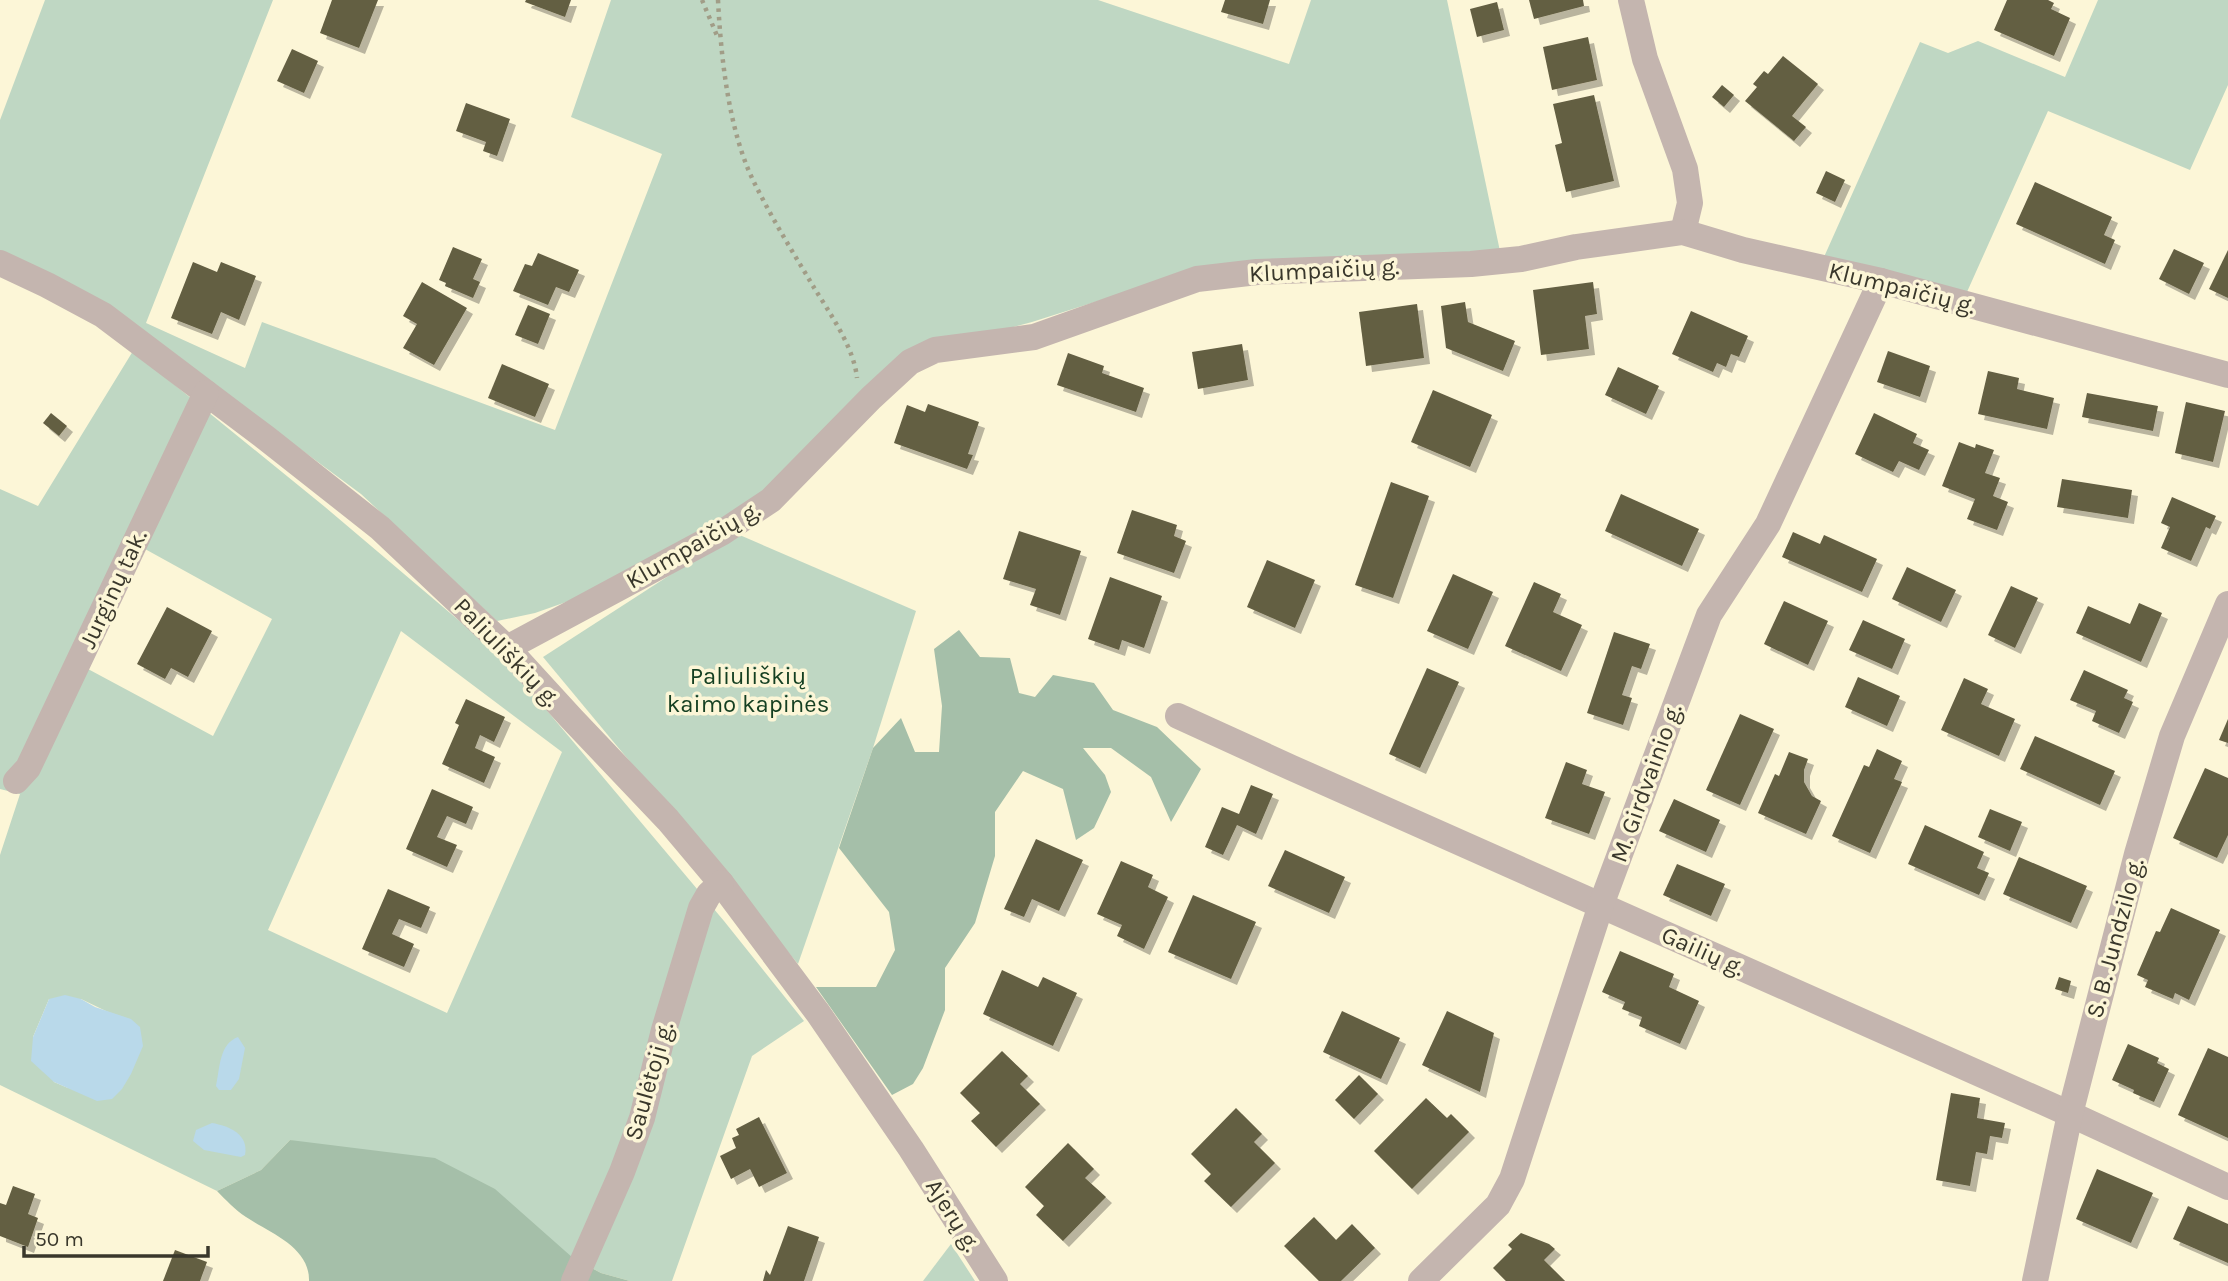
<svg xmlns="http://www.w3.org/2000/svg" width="2228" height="1281" font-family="Karla,sans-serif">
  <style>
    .green { fill: #bfd7c3; fill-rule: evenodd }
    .forest { fill: #a5bfa9 }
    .water { fill: #b9d9ea }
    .building { fill: #635e43; filter: url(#shadow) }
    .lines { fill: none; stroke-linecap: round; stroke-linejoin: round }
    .path { stroke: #a19d87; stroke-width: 4.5; stroke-dasharray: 3.5 5; stroke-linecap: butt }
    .minor { stroke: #c4b5af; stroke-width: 26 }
    .labels { text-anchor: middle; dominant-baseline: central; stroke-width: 7; stroke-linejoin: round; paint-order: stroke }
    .street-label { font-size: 24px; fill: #39372b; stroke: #fcf6d7 }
    .park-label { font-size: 24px; fill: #143f21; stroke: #fcf6d7 }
  </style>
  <defs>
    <filter id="shadow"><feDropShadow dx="6" dy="6" stdDeviation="0" flood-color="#0004"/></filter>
  </defs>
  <rect width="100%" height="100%" fill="#fcf6d7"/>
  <g class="green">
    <path d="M 45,0 L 273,0 L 146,323 L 245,368 L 262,322 L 555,430 L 662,154 L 571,117 L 611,0 L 1098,0 L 1289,64 L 1311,0 L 1447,0 L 1501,256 L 1161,281 L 1032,322 L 991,333 L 946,340 L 769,488 L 730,515 L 586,595 L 535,613 L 497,621 L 361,494 L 102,302 L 0,252 L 0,120 Z"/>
    <path d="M 2098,0 L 2228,0 L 2228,85 L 2190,170 L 2048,111 L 1967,292 L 1824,257 L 1920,42 L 1948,53 L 1978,41 L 2065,77 Z"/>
    <path d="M 133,351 L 325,507 L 502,657 L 724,921 L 804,1021 L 752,1056 L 672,1281 L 630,1281 L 601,1273 L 573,1258 L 290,1140 L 261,1170 L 217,1191 L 0,1085 L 0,855 L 20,794 L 0,789 L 0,489 L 38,506 ZM 145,549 L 272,619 L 213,736 L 88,669 ZM 401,631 L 562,752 L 447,1013 L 268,930 ZM 49,999 L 81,999 L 110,1013 L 68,1088 L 54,1082 L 33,1037 Z"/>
    <path d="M 735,533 L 916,611 L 873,748 L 798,964 L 543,657 Z"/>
    <path d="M 951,1244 L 975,1281 L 923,1281 Z"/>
  </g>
  <g class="forest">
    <path d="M 959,630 L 980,657 L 1010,658 L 1019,693 L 1035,697 L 1053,675 L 1094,683 L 1113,710 L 1157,727 L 1201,769 L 1171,822 L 1151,777 L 1111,748 L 1083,748 L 1105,775 L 1111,792 L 1094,828 L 1076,840 L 1063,789 L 1023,771 L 995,812 L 995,856 L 975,923 L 945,968 L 945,1010 L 923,1068 L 913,1084 L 892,1095 L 816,987 L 876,987 L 895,950 L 889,912 L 839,848 L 873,748 L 901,718 L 915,752 L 939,752 L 942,706 L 934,649 Z"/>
    <path d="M 290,1140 L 435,1158 L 495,1189 L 573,1258 L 601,1273 L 630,1281 L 309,1281 C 310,1247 270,1233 246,1217 C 235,1210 226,1200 217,1191 L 261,1170 Z"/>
  </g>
  <g class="water">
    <path d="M 65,995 L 81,999 L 95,1007 L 131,1019 L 140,1027 L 143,1046 L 131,1074 L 122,1089 L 112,1099 L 97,1101 L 54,1082 L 31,1061 L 33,1037 L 49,999 Z"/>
    <path d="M 238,1037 L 245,1048 L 239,1079 L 231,1090 L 219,1090 L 216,1086 C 220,1068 219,1044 238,1037 Z"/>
    <path d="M 212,1123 C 229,1126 249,1134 245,1155 L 241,1157 L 204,1150 L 193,1141 L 196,1130 Z"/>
  </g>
  <g class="building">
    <path d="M 332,0 L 378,0 L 359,48 L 320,33 Z"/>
    <path d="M 526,0 L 571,0 L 565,17 L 525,2 Z"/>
    <path d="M 1225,0 L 1270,0 L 1263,24 L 1221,12 Z"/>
    <path d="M 1529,0 L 1583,0 L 1584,6 L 1534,19 Z"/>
    <path d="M 2007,0 L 2048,0 L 2054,3 L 2051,9 L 2070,18 L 2054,56 L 1994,30 Z"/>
    <path d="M 1497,2 L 1504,30 L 1477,37 L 1470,9 Z"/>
    <path d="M 1588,37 L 1597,80 L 1552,90 L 1543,47 Z"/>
    <path d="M 292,49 L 318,61 L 304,93 L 277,81 Z"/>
    <path d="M 1783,56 L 1818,84 L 1792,116 L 1806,127 L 1794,141 L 1745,101 L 1757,87 L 1753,84 L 1764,71 L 1768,74 Z"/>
    <path d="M 1722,85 L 1734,95 L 1724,107 L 1712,97 Z"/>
    <path d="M 1594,95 L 1614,181 L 1566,192 L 1555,145 L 1562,143 L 1553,104 Z"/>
    <path d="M 466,103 L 510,119 L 497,156 L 483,151 L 486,142 L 456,131 Z"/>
    <path d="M 1826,171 L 1845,180 L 1835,202 L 1816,193 Z"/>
    <path d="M 2035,182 L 2112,217 L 2104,235 L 2115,240 L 2105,264 L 2016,224 Z"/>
    <path d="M 453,247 L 482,259 L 473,279 L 480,282 L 473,298 L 445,286 L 446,283 L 439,280 Z"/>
    <path d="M 2174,249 L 2204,263 L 2189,294 L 2159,279 Z"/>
    <path d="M 2228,250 L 2228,298 L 2209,289 Z"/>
    <path d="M 538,253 L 579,270 L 569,292 L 556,287 L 548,305 L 513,291 L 525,264 L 532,266 Z"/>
    <path d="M 193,262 L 217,272 L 221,262 L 256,276 L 239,320 L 221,312 L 212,334 L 171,318 Z"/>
    <path d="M 422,282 L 467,308 L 434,365 L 403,348 L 417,324 L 403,316 Z"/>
    <path d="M 1593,282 L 1597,314 L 1585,316 L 1589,349 L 1541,355 L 1533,290 Z"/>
    <path d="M 1465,302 L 1468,322 L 1515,341 L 1503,371 L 1446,348 L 1441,306 Z"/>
    <path d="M 1417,304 L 1424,358 L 1366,366 L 1359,312 Z"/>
    <path d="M 528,305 L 550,314 L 538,344 L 515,335 Z"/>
    <path d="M 1691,311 L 1748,336 L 1739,357 L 1731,354 L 1726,367 L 1717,363 L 1713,372 L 1672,354 Z"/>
    <path d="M 1242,344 L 1248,380 L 1198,389 L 1192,352 Z"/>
    <path d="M 1888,351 L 1930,366 L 1920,397 L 1877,382 Z"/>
    <path d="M 1068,353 L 1104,366 L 1102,373 L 1144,388 L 1136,412 L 1057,385 Z"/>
    <path d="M 502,364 L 549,384 L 535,417 L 488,398 Z"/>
    <path d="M 1618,367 L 1659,386 L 1646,414 L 1605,395 Z"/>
    <path d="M 1988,371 L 2019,378 L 2017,389 L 2054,398 L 2047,429 L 1978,414 Z"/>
    <path d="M 1433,390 L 1492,415 L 1470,467 L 1411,442 Z"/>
    <path d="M 2087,393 L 2158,406 L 2153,431 L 2082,417 Z"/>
    <path d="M 2186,402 L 2225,411 L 2213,462 L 2175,453 Z"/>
    <path d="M 928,404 L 979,422 L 968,454 L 973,455 L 967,469 L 894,443 L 907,405 L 925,412 Z"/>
    <path d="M 51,413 L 67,426 L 59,436 L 43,423 Z"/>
    <path d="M 1874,413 L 1917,434 L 1913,443 L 1929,450 L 1919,470 L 1899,461 L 1893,472 L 1855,454 Z"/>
    <path d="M 1959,442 L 1975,448 L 1976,444 L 1994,450 L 1985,473 L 2000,478 L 1993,496 L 2008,502 L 1997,530 L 1967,519 L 1975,499 L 1942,486 Z"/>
    <path d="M 2062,479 L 2132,490 L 2128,518 L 2057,507 Z"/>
    <path d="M 1391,482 L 1429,496 L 1393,598 L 1355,585 Z"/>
    <path d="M 1621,494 L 1699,529 L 1682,566 L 1605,531 Z"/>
    <path d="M 2172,497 L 2216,516 L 2210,529 L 2206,527 L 2191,561 L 2161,548 L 2170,527 L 2161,523 Z"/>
    <path d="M 1132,510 L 1177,525 L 1174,536 L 1186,541 L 1174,573 L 1117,553 Z"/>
    <path d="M 1019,531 L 1081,551 L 1060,615 L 1030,605 L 1036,589 L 1003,579 Z"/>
    <path d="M 1793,532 L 1820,544 L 1824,535 L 1877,559 L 1862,592 L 1782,557 Z"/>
    <path d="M 1267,560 L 1315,580 L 1295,628 L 1247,607 Z"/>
    <path d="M 1907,567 L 1956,590 L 1941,622 L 1892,599 Z"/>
    <path d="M 1453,574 L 1493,592 L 1468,649 L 1427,631 Z"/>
    <path d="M 1110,577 L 1162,596 L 1144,648 L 1122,640 L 1119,650 L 1088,639 Z"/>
    <path d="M 1534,582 L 1561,594 L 1553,612 L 1582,625 L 1561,671 L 1505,646 Z"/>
    <path d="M 2011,586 L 2038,598 L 2015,648 L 1988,635 Z"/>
    <path d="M 1784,601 L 1828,621 L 1808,665 L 1764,644 Z"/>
    <path d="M 2139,603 L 2162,613 L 2141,662 L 2076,633 L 2088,606 L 2130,624 Z"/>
    <path d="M 167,607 L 212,631 L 188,677 L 171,668 L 165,679 L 137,664 Z"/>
    <path d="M 1863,620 L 1905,639 L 1892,669 L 1849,650 Z"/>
    <path d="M 1614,632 L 1650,644 L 1641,669 L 1632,666 L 1622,695 L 1632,698 L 1623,725 L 1587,713 Z"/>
    <path d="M 1427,668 L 1459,682 L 1420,768 L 1389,754 Z"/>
    <path d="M 2084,670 L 2128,690 L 2124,698 L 2133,702 L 2119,733 L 2092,721 L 2096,711 L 2070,700 Z"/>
    <path d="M 1858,677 L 1900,696 L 1887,726 L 1845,707 Z"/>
    <path d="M 1964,678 L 1988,689 L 1981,704 L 2015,719 L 1999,756 L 1941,730 Z"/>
    <path d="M 466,699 L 505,717 L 494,742 L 480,735 L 475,748 L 495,757 L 484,783 L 442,764 L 459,725 L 455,723 Z"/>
    <path d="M 1740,714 L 1774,729 L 1740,805 L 1706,790 Z"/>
    <path d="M 2228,719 L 2228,743 L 2219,740 Z"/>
    <path d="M 2035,736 L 2115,771 L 2100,805 L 2020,769 Z"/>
    <path d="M 1877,749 L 1902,761 L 1894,779 L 1902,782 L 1870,853 L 1832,836 L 1864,765 L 1869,767 Z"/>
    <path d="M 1789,752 L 1808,759 L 1804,770 L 1804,782 L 1812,796 L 1821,801 L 1806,834 L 1758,813 L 1775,774 L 1779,776 Z"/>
    <path d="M 1566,762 L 1587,770 L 1582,784 L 1605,792 L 1589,834 L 1545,818 Z"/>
    <path d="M 2205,768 L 2228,778 L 2228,835 L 2217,858 L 2173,838 Z"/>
    <path d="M 1251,785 L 1273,794 L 1256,834 L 1237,825 L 1223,855 L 1205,847 L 1222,807 L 1239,814 Z"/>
    <path d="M 432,789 L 473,807 L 466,824 L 447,816 L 437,837 L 457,845 L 447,867 L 406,849 Z"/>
    <path d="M 1674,799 L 1720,820 L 1706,852 L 1659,831 Z"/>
    <path d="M 1990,809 L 2022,822 L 2010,851 L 1978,837 Z"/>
    <path d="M 1925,825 L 1984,852 L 1977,868 L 1989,873 L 1979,895 L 1908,864 Z"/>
    <path d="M 1036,839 L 1083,860 L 1059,911 L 1032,899 L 1024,917 L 1004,909 Z"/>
    <path d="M 1285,850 L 1345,877 L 1329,913 L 1268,886 Z"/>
    <path d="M 2019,857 L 2087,886 L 2071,923 L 2003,894 Z"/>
    <path d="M 1121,861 L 1153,875 L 1148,887 L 1168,897 L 1144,949 L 1117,936 L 1122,925 L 1097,914 Z"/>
    <path d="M 1677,864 L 1725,884 L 1711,916 L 1663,895 Z"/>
    <path d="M 388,889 L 430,907 L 421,928 L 399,919 L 392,934 L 414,944 L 404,967 L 362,949 Z"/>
    <path d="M 1193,895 L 1256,922 L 1231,979 L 1168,952 Z"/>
    <path d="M 2171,908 L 2220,930 L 2189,1000 L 2175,993 L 2173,999 L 2145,987 L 2148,980 L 2137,975 L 2156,931 L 2160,932 Z"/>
    <path d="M 1620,951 L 1674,974 L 1669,987 L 1699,1001 L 1680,1044 L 1639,1026 L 1642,1017 L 1622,1009 L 1625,1002 L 1602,992 Z"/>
    <path d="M 1002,970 L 1038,987 L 1043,977 L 1077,993 L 1053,1046 L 983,1014 Z"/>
    <path d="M 2059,977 L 2071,981 L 2068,993 L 2055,989 Z"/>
    <path d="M 1342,1011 L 1400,1038 L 1381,1079 L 1323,1052 Z"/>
    <path d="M 1447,1011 L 1494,1033 L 1480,1092 L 1422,1065 Z"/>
    <path d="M 2128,1044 L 2159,1058 L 2157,1063 L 2169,1069 L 2154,1102 L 2133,1093 L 2134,1090 L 2112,1080 Z"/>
    <path d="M 2208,1048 L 2228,1057 L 2228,1138 L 2178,1115 Z"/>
    <path d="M 1002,1051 L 1028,1076 L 1020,1084 L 1040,1104 L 996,1147 L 971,1121 L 980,1113 L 960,1093 Z"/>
    <path d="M 1359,1075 L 1378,1094 L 1354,1119 L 1335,1100 Z"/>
    <path d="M 1951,1093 L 1980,1098 L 1977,1118 L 2005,1123 L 2002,1138 L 1990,1136 L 1987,1154 L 1976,1152 L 1970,1186 L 1936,1180 Z"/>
    <path d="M 1426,1098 L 1447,1118 L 1451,1114 L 1469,1132 L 1412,1189 L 1374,1151 Z"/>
    <path d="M 1236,1108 L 1262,1134 L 1254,1142 L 1275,1163 L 1231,1207 L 1204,1181 L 1211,1174 L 1191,1154 Z"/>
    <path d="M 759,1117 L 787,1173 L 759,1187 L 750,1169 L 731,1179 L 720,1156 L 736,1148 L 732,1138 L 739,1135 L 736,1129 Z"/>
    <path d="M 1068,1143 L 1094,1169 L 1085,1178 L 1106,1197 L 1063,1241 L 1036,1215 L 1044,1206 L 1025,1187 Z"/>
    <path d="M 2097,1169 L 2153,1193 L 2131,1243 L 2076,1219 Z"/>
    <path d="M 13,1186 L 35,1194 L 28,1214 L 38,1218 L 28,1247 L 0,1236 L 0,1203 L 6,1205 Z"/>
    <path d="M 2188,1206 L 2228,1224 L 2228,1263 L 2173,1239 Z"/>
    <path d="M 1314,1217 L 1336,1240 L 1352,1224 L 1375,1248 L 1341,1281 L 1319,1281 L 1284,1246 Z"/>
    <path d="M 788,1226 L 819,1237 L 804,1281 L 763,1281 L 766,1270 L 770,1275 Z"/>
    <path d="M 1521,1233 L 1549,1244 L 1555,1249 L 1544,1260 L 1565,1281 L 1506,1281 L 1493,1268 L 1512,1249 L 1508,1245 Z"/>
    <path d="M 175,1250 L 207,1262 L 200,1281 L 163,1281 Z"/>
  </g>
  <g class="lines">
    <g class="path">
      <path d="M 702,0 L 718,38"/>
      <path d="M 718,0 C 721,59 729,136 757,188 C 774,222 794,254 813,286 C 829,312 854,347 857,378"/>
    </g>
    <g class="minor">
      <path d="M 1631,0 L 1645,59 L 1685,169 L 1690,203 L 1683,232"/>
      <path d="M 0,263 L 47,285 L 103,315 L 266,438 L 380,528 L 507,648 L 572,719 L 668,820 L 721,883 L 818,1013 L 911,1149 L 995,1281"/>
      <path d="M 507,648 L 723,532 L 771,500 L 871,398 L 910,362 L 935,350 L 1034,337 L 1197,279 L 1257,272 L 1471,264 L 1521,259 L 1576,247 L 1683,232 L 1743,250 L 1881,281 L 2228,375"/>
      <path d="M 1178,716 L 1292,768 L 2070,1114 L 2228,1187"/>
      <path d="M 16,781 L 28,768 L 206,393"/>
      <path d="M 574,1281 L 622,1172 L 642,1118 L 664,1030 L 701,908 L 709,894 L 721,883"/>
      <path d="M 1421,1281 L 1498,1205 L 1512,1179 L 1601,905 L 1709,615 L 1768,524 L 1881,281"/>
      <path d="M 2035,1281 L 2070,1114 L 2137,854 L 2172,736 L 2228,604"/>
    </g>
  </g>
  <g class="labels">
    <g class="street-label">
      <text transform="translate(1324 270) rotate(-3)">Klumpaičių g.</text>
      <text transform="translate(1902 288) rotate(14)">Klumpaičių g.</text>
      <text transform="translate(693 545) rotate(-30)">Klumpaičių g.</text>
      <text transform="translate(113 589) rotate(-65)">Jurginų tak.</text>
      <text transform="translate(507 652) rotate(46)">Paliuliškių g.</text>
      <text transform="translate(1646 783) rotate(-70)">M. Girdvainio g.</text>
      <text transform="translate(2115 938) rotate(-75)">S. B. Jundzilo g.</text>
      <text transform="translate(1703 951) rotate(24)">Gailių g.</text>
      <text transform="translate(649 1081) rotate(-74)">Saulėtoji g.</text>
      <text transform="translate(953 1215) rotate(58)">Ajerų g.</text>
    </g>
    <g class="park-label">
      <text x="748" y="676">Paliuliškių<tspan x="748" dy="28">kaimo kapinės</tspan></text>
    </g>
  </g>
  <path d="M24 1246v10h184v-10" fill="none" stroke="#39372b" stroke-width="3.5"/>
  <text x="35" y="1246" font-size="21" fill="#39372b" stroke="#fcf6d7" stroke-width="5" paint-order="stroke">50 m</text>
</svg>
